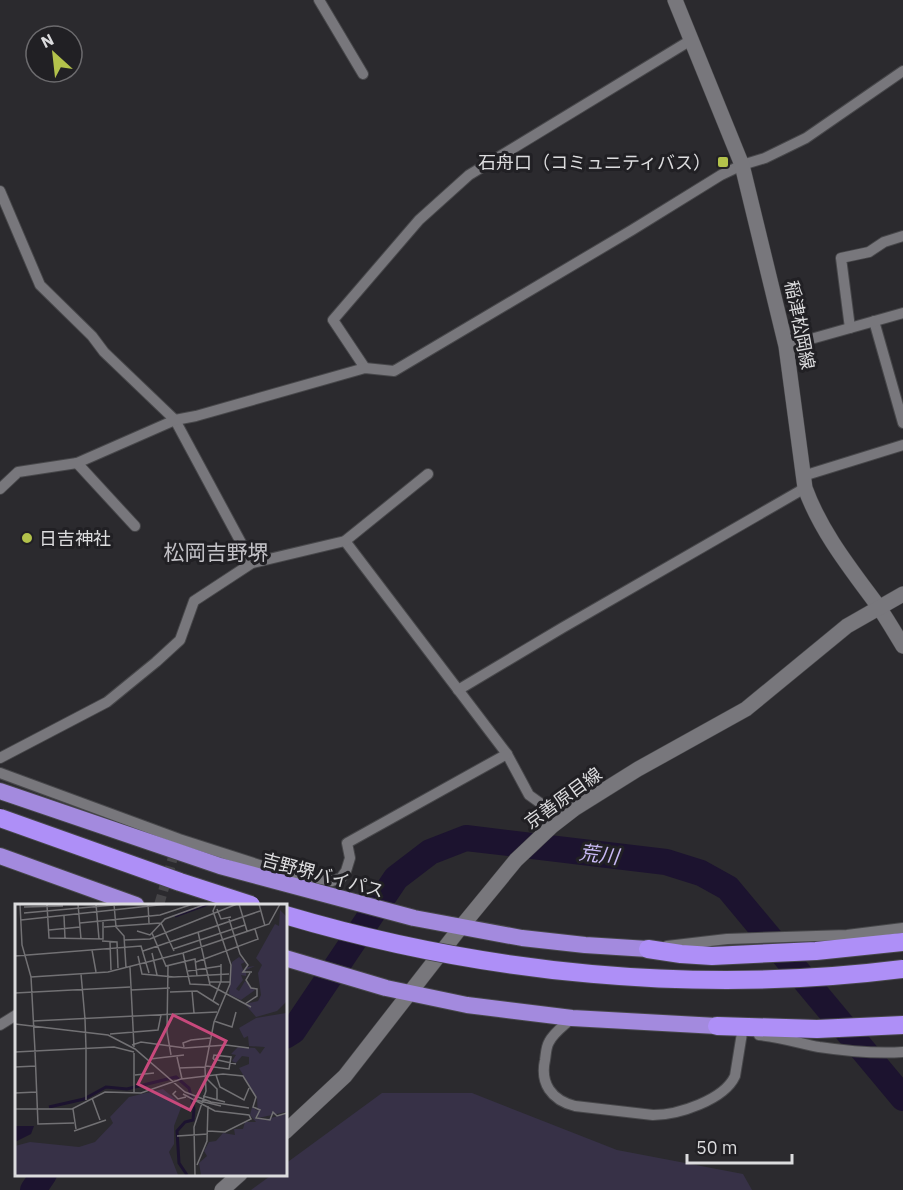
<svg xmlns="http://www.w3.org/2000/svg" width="903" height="1190" font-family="'IBM Plex Sans','Noto Sans JP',sans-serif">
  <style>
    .green { fill: #373147 }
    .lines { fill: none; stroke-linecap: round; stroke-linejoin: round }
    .river { stroke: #1c132f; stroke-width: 26 }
    .minor-tunnel { stroke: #464548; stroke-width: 10; stroke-dasharray: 10 5; stroke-linecap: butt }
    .minor-casing { stroke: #47474a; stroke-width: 12 }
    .secondary-casing { stroke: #47474a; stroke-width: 16 }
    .trunk-casing { stroke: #47474a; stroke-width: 18 }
    .motorway-casing { stroke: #47474a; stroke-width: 20 }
    .minor { stroke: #78777c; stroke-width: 10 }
    .secondary { stroke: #78777c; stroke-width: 15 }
    .trunk { stroke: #a38ade; stroke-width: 16 }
    .motorway { stroke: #ae8ff7; stroke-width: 18 }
    .motorway-bridge-casing { stroke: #47474a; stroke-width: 20; stroke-linecap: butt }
    .motorway-bridge { stroke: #ae8ff7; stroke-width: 18 }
    .poi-dot { fill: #b3c24b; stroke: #212024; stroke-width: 2 }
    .labels { text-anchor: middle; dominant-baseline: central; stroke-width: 6; stroke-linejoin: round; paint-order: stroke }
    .poi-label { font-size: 18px; fill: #dcdcde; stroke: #212024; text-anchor: end }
    .street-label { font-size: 18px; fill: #dcdcde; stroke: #212024 }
    .water-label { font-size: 20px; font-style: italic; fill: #c8b9f4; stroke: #212024 }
    .quarter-label { font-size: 21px; fill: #c3c2c7; stroke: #212024 }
    .inset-river { fill: none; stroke: #1c132f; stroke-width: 3 }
    .inset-road { fill: none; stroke: #727174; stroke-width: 1.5 }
    .view { fill: #c8497c; fill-opacity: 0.15; stroke: #c8497c; stroke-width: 3 }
    .inset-edge { fill: none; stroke: #dcdcde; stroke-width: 3 }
  </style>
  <rect width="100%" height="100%" fill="#2b2a2e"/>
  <path class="green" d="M 382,1093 L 472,1093 L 617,1150 L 743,1174 L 752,1190 L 251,1190 L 273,1174 L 285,1174 L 285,1164 Z"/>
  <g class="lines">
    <g class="river">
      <path d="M 285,1036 L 293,1031 L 396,878 L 430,852 L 466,838 L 666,862 L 701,873 L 728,888 L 903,1098"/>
      <path d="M 33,1190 L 44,1174"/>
    </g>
    <path class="minor-tunnel" d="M 159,905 L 176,847"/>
    <g class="minor-casing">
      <g id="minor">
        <path d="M 319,0 L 363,74"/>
        <path d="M 0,191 L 40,285 L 92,336 L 104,352 L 175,420 L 252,563"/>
        <path d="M 874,321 L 903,423"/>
        <path d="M 850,328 L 841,258 L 869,252 L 884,242 L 903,236"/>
        <path d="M 786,346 L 903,313"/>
        <path d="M 365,368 L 333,320 L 419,220 L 469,175 L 691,40"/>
        <path d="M 77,463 L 135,526"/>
        <path d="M 803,476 L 903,445"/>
        <path d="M 0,489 L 18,472 L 77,463 L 175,420 L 196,416 L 365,368 L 394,371 L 632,230 L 721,175 L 742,165 L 765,158 L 806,138 L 903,71"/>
        <path d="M 345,541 L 507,754 L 529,795 L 561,818"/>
        <path d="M 458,690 L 562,628 L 805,488"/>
        <path d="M 0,758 L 107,702 L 156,662 L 180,640 L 194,601 L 252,563 L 345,541 L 428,474"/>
        <path d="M 0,773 L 179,839 L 275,870 L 332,881 L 341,878 L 346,871 L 350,858 L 347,843 L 507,754"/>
        <path d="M 667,946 L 727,939 L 847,935 L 903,928"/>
        <path d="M 572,1018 C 565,1025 554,1032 549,1042 C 546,1047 546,1054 545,1060 C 540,1083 551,1100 575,1106 L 653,1115 C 678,1115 724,1100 735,1076 L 742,1033"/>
        <path d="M 0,1025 L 16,1015"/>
        <path d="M 759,1035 C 779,1037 799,1043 819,1047 C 846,1051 875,1054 903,1052"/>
      </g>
    </g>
    <g class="secondary-casing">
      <g id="secondary">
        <path d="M 675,0 L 742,165 L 786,346 L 805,488 C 821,532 850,568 878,606 C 887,619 895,633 903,646"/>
        <path d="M 285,1132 L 345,1076 L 461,927 L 516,860 L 552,826 L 574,809 L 638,769 L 746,709 L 847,626 L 903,594"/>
        <path d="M 222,1190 L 240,1174"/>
      </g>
    </g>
    <g class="trunk-casing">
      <g id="trunk">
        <path d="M 0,791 L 220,866 L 414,918 L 522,938 L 585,945 L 648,949"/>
        <path d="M 0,856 L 136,905"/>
        <path d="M 285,958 L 386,988 L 467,1005 L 572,1018 L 717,1026"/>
      </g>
    </g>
    <g class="motorway-casing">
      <g id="motorway">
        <path d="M 648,949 L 681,954 L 712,956 L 816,951 L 903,942"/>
        <path d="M 717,1026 L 817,1029 L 903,1025"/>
      </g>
    </g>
    <use href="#minor" class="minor"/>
    <use href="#secondary" class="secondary"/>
    <use href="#trunk" class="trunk"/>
    <use href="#motorway" class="motorway"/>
    <g class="motorway-bridge-casing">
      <g id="motorway-bridge">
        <path d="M 0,818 L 180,882 L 251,905"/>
        <path d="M 285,915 C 484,974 697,995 903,969"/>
      </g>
    </g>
    <use href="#motorway-bridge" class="motorway-bridge"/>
  </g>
  <g class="poi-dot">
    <rect x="717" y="156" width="12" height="12" rx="3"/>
    <circle cx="27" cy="538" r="6"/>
  </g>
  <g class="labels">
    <g class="poi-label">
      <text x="711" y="162">石舟口（コミュニティバス）</text>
      <text x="39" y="538" text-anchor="start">日吉神社</text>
    </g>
    <g class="street-label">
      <text transform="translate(800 325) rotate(79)">稲津松岡線</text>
      <text transform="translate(563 798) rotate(-36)">京善原目線</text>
      <text transform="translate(323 875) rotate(15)">吉野堺バイパス</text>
    </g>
    <g class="water-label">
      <text transform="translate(599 854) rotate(7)">荒川</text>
    </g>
    <g class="quarter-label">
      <text x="216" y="552">松岡吉野堺</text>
    </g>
  </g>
  <g transform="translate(15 904)">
    <rect width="272" height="272" fill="#2b2a2e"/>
    <path d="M 265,6 L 271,12 L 271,98 L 262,107 L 241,113 L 230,100 L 243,97 L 246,91 L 243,69 L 247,61 L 241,54 L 260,20 L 264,22 ZM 224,53 L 230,58 L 226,60 L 228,66 L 232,64 L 230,59 L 233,63 L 240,62 L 231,66 L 231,72 L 226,71 L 228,76 L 221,85 L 224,87 L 230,77 L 240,86 L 226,96 L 214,90 L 217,58 ZM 271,109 L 271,208 L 243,214 L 242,194 L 224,164 L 234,160 L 234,153 L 227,152 L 221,159 L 217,157 L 221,151 L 216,150 L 223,143 L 240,144 L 245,150 L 250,143 L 234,142 L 233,132 L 229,134 L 224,124 L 241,114 ZM 148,185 L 167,201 L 159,222 L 159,240 L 154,248 L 163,271 L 0,271 L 0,242 L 15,238 L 64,243 L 80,238 L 98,219 L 95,213 L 114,193 ZM 237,203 L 244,208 L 240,214 L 252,215 L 271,210 L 271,271 L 186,271 L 184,259 L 192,252 L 189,247 L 194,238 L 201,237 L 208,229 L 220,231 L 219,225 L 228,225 L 230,218 L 241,218 L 235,211 Z" fill="#373147"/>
    <path d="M 0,222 L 19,222 L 16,230 L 0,238 Z" fill="#1c132f"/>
    <path class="inset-river" d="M 160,12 L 193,0M 34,203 L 69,195 L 91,183 L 112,185 L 161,173 L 174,184 L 179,205 L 178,216 L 170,218 L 162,227 L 164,259 L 172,271"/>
    <path class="inset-road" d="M 5,0 L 7,41 L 16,73M 63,0 L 66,35M 81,0 L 84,35M 99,0 L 101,23 L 109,32 L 111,64M 133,0 L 134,19M 224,0 L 232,27M 244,0 L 250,22M 32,1 L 34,34 L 88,35 L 88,16M 9,3 L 48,2M 202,5 L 206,15 L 216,13M 9,9 L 110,0M 49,12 L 50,34M 214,15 L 225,50 L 233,61 L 228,68 L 237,68M 6,16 L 153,0M 65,19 L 145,11 L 178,0M 146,19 L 159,47M 89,23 L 146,19M 34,26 L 65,23M 122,27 L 135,31 L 150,15 L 191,0M 183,28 L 195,81M 137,29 L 151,62 L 180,55 L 182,72M 109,36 L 135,35 L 222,0M 87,37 L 102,38 L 103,64M 95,38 L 96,66M 158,45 L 230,21M 77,46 L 81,68M 128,47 L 245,7M 137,49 L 142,71M 168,49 L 175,80 L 195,81 L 236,103M 0,52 L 126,42 L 134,69M 123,52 L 127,70 L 159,73 L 214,70M 181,58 L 243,35 L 240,25M 153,62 L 152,128 L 156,151M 115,63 L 119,143M 173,67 L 206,62M 66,70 L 70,115M 16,73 L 93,68 L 168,49 L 254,20 L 265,0M 16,73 L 20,147M 194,78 L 215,78M 116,86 L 155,84M 177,87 L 179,109M 155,88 L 182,87 L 204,101M 0,89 L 115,83M 198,97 L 206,77 L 206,60M 230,100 L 242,92 L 242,85 L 236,84 L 231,76 L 235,69M 70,115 L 71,144M 18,117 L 202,108M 199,117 L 217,123 L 221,108M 0,120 L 93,131 L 120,145 L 170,188 L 196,198 L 234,204M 95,130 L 143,126 L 146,111M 117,141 L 126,138 L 170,144 L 211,141 L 234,144M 169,143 L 168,139 L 176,136 L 195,134M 71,144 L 71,196M 20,147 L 23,220 L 59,219M 0,148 L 99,143 L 119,148M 162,153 L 167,175M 135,155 L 169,151M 198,155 L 221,160M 191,162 L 214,165 L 216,153 L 199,151 L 198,155M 0,163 L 21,162M 164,164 L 190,163M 120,171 L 139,169M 201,171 L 205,183 L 229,196 L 234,184M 192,175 L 202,185 L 202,195M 161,187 L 158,190 L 163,195 L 171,193M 0,189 L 22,188M 119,189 L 119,149M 168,190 L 200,207 L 234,211 L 236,215 L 210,228 L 193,227M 188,192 L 210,198M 77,194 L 85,216M 177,195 L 206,202M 0,205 L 57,205 L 90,188 L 126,189 L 166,175 L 208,170 L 228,172 L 241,193 L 238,203 L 245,206 L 241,214 L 255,216 L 258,208 L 262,212 L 272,209M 58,205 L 61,225M 59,227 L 91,216M 162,232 L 193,230M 182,261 L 192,237 L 193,202M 180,271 L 179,223 L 191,187 L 190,164 L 199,118 L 215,80 L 216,61 L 198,7 L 201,0"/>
    <path class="view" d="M 158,111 L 211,137 L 175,206 L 123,180 Z"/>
    <rect width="272" height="272" class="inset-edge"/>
  </g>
  <g transform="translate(54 54) rotate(333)"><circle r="28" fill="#212024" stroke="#6c6b6e" stroke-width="1.5"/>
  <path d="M0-4.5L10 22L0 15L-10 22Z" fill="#b3c24b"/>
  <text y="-9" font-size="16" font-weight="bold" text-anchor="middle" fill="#dcdcde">N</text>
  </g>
  <path d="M687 1154v9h105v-9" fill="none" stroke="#dcdcde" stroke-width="3"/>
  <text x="696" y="1154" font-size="18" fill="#dcdcde" stroke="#212024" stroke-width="4.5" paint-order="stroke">50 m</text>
</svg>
